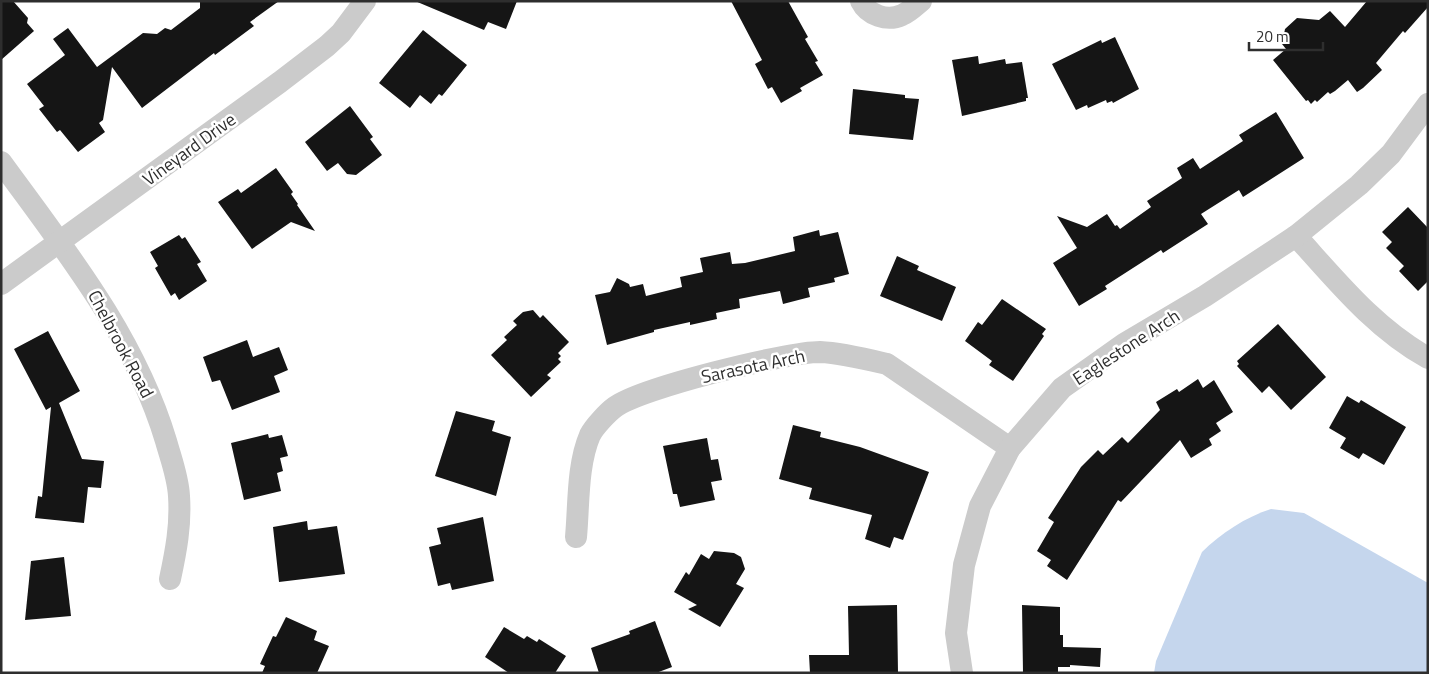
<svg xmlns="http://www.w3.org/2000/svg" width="1429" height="674" font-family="'Titillium Web',sans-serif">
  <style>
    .water { fill: #c5d6ed }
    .building { fill: #151515 }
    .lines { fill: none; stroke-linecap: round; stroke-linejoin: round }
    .street { stroke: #cbcbcb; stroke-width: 22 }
    .labels { text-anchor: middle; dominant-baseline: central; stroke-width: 5; stroke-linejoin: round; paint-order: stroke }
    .street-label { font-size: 18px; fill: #2e2e2e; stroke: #fff }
  </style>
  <rect width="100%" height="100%" fill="#fff"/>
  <path class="water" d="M 1271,509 L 1304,513 L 1428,583 L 1428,673 L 1154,673 L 1156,661 L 1202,552 C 1221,533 1246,517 1271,509 Z"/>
  <g class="building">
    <path d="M 1,1 L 13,1 L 28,18 L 27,23 L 34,31 L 1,60 Z"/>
    <path d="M 200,1 L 279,1 L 250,22 L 254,26 L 215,55 L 214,53 L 142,108 L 112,67 L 103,120 L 99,123 L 105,132 L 78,152 L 60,130 L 57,132 L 39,109 L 44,106 L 27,84 L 65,55 L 53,39 L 68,28 L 97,67 L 143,33 L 157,34 L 165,28 L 171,30 L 200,8 Z"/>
    <path d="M 415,1 L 517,1 L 506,29 L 488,22 L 484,30 Z"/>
    <path d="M 731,1 L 788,1 L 808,37 L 805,39 L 818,61 L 815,62 L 823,75 L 800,88 L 802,91 L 781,103 L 772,87 L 768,89 L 755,64 L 762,60 Z"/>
    <path d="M 1367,1 L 1428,1 L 1428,7 L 1405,33 L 1403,31 L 1376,63 L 1382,70 L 1363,88 L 1357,92 L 1348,80 L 1335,91 L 1330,94 L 1328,92 L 1317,102 L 1315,100 L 1311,104 L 1308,100 L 1306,101 L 1273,60 L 1286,49 L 1282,44 L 1285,29 L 1297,18 L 1319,20 L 1330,11 L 1345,27 Z"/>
    <path d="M 423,30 L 467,65 L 442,96 L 439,94 L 431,104 L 420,95 L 410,108 L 379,83 Z"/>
    <path d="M 1115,37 L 1139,89 L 1113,103 L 1112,101 L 1107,103 L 1106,100 L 1088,108 L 1087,105 L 1076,110 L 1052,64 L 1101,40 L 1102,43 Z"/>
    <path d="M 978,56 L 979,64 L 1005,59 L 1006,64 L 1022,62 L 1028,98 L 1026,98 L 1026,101 L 962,116 L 952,60 Z"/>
    <path d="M 853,89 L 905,95 L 905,98 L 919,99 L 913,140 L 849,134 Z"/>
    <path d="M 350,106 L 373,137 L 370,139 L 382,155 L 356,175 L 347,174 L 338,163 L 327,171 L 305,142 Z"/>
    <path d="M 1276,112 L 1304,158 L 1243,197 L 1239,190 L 1201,214 L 1208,224 L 1163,253 L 1161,250 L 1105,286 L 1107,289 L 1079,306 L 1053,263 L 1077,248 L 1057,216 L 1087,227 L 1107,214 L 1115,226 L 1117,225 L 1120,229 L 1151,207 L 1147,201 L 1182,178 L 1177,168 L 1193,158 L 1200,169 L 1243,141 L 1239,135 Z"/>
    <path d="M 276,168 L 293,192 L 291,194 L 298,204 L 297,205 L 315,231 L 291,222 L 252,249 L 218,202 L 238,189 L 241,193 Z"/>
    <path d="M 1408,207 L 1428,228 L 1428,281 L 1418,291 L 1399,271 L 1404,266 L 1386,248 L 1392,242 L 1382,232 Z"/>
    <path d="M 819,230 L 820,236 L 838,232 L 849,274 L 834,278 L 835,282 L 808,288 L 810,297 L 783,304 L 780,291 L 739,299 L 740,308 L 716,313 L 717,319 L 690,325 L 690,322 L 654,330 L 654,332 L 607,345 L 595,295 L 610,292 L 617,278 L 629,284 L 630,287 L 643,284 L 646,296 L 682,287 L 680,277 L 703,272 L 700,258 L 730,252 L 732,264 L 745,263 L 795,251 L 793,237 Z"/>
    <path d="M 179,235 L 182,239 L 185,237 L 201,262 L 197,264 L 207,281 L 179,300 L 175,293 L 171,296 L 155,268 L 158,266 L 150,252 Z"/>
    <path d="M 897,256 L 919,266 L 917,270 L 956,287 L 942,321 L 880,296 Z"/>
    <path d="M 1002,299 L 1046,329 L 1042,334 L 1044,336 L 1013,381 L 989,365 L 992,361 L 965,341 L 978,322 L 982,325 Z"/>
    <path d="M 533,310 L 540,318 L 543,315 L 569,342 L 558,353 L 561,356 L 558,359 L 561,362 L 547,375 L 551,378 L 531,397 L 491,355 L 507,340 L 504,337 L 517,325 L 513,321 L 523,312 Z"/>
    <path d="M 1278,324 L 1326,377 L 1291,410 L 1269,386 L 1262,393 L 1237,366 L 1239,364 L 1237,361 Z"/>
    <path d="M 48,331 L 80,391 L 59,403 L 82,459 L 104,461 L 101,488 L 88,487 L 84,523 L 35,518 L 38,496 L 42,497 L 51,407 L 46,410 L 14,349 Z"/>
    <path d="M 247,340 L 253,357 L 279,347 L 288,370 L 274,376 L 280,392 L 232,410 L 220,380 L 212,382 L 203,357 Z"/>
    <path d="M 1198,379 L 1203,388 L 1214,380 L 1233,412 L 1216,423 L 1221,431 L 1209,439 L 1212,445 L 1191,458 L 1180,440 L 1121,502 L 1118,500 L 1067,580 L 1047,566 L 1051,560 L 1037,551 L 1054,522 L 1048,518 L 1081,467 L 1098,450 L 1103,455 L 1122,437 L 1128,443 L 1160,410 L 1156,402 L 1177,389 L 1179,392 Z"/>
    <path d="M 1347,396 L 1359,403 L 1361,400 L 1406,427 L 1384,465 L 1363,453 L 1359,459 L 1340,448 L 1346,438 L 1329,428 Z"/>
    <path d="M 456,411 L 495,421 L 492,431 L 511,437 L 496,496 L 435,476 Z"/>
    <path d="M 793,425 L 821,432 L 820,437 L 860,447 L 929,472 L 903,540 L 894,537 L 890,548 L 865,539 L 872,515 L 809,499 L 812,488 L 779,479 Z"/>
    <path d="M 268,434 L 269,438 L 282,435 L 288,456 L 280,458 L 283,471 L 277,473 L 281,491 L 244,500 L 231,443 Z"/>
    <path d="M 707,438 L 711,460 L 718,459 L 722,480 L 711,482 L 715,500 L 680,507 L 677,494 L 673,494 L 663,446 Z"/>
    <path d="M 483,517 L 494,581 L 452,590 L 450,583 L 438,586 L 429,547 L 441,544 L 437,528 Z"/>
    <path d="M 307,521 L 308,530 L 337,526 L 345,574 L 279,582 L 273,527 Z"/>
    <path d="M 714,551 L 734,553 L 741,557 L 745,569 L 736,584 L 744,588 L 720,627 L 688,609 L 697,605 L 674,592 L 686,572 L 689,575 L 701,554 L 709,559 Z"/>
    <path d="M 64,557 L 71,616 L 25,620 L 31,561 Z"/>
    <path d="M 897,605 L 898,673 L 810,673 L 809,655 L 849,655 L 848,606 Z"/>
    <path d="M 1022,605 L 1060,607 L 1060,635 L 1063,635 L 1063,647 L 1101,648 L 1100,667 L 1070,665 L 1070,667 L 1058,667 L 1058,673 L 1023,673 Z"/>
    <path d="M 286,617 L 317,631 L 314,640 L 329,646 L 317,673 L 262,673 L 265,666 L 260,664 L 273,636 L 276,637 Z"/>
    <path d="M 655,621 L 672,667 L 656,673 L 599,673 L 591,648 L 630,634 L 629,631 Z"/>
    <path d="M 504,627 L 524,639 L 527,636 L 537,642 L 539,639 L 566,656 L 555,673 L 509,673 L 485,657 Z"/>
  </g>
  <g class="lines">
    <g class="street">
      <path d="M 861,1 C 868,15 887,22 902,15 C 909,12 915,6 921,1"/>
      <path d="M 1,162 C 65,250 134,335 166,441 C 171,459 178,477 179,496 C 181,525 176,551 170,579"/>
      <path d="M 1296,236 C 1336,280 1374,328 1428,358"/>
      <path d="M 1,284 L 280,82 L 327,46 L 341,33 L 365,1"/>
      <path d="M 576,537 C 579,505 577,465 590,435 C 594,427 608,412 615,407 C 641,388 786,352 820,352 C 842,353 866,359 887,364 L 1010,448"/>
      <path d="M 962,673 L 956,633 L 964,565 L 980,506 L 1010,448 L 1062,388 L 1124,344 L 1205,296 L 1296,236 L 1359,185 L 1391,154 L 1428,104"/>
    </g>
  </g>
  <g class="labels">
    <g class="street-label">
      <text transform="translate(189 149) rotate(-36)">Vineyard Drive</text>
      <text transform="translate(121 344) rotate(62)">Chelbrook Road</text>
      <text transform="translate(1126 347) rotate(-33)">Eaglestone Arch</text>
      <text transform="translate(753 366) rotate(-12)">Sarasota Arch</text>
    </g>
  </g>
  <rect width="1429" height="674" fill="none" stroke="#2e2e2e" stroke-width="5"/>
  <path d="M1249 42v8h74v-8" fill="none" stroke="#2e2e2e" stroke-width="2.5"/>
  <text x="1256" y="42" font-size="15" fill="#2e2e2e" stroke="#ffffff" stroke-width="4" paint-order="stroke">20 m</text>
</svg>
